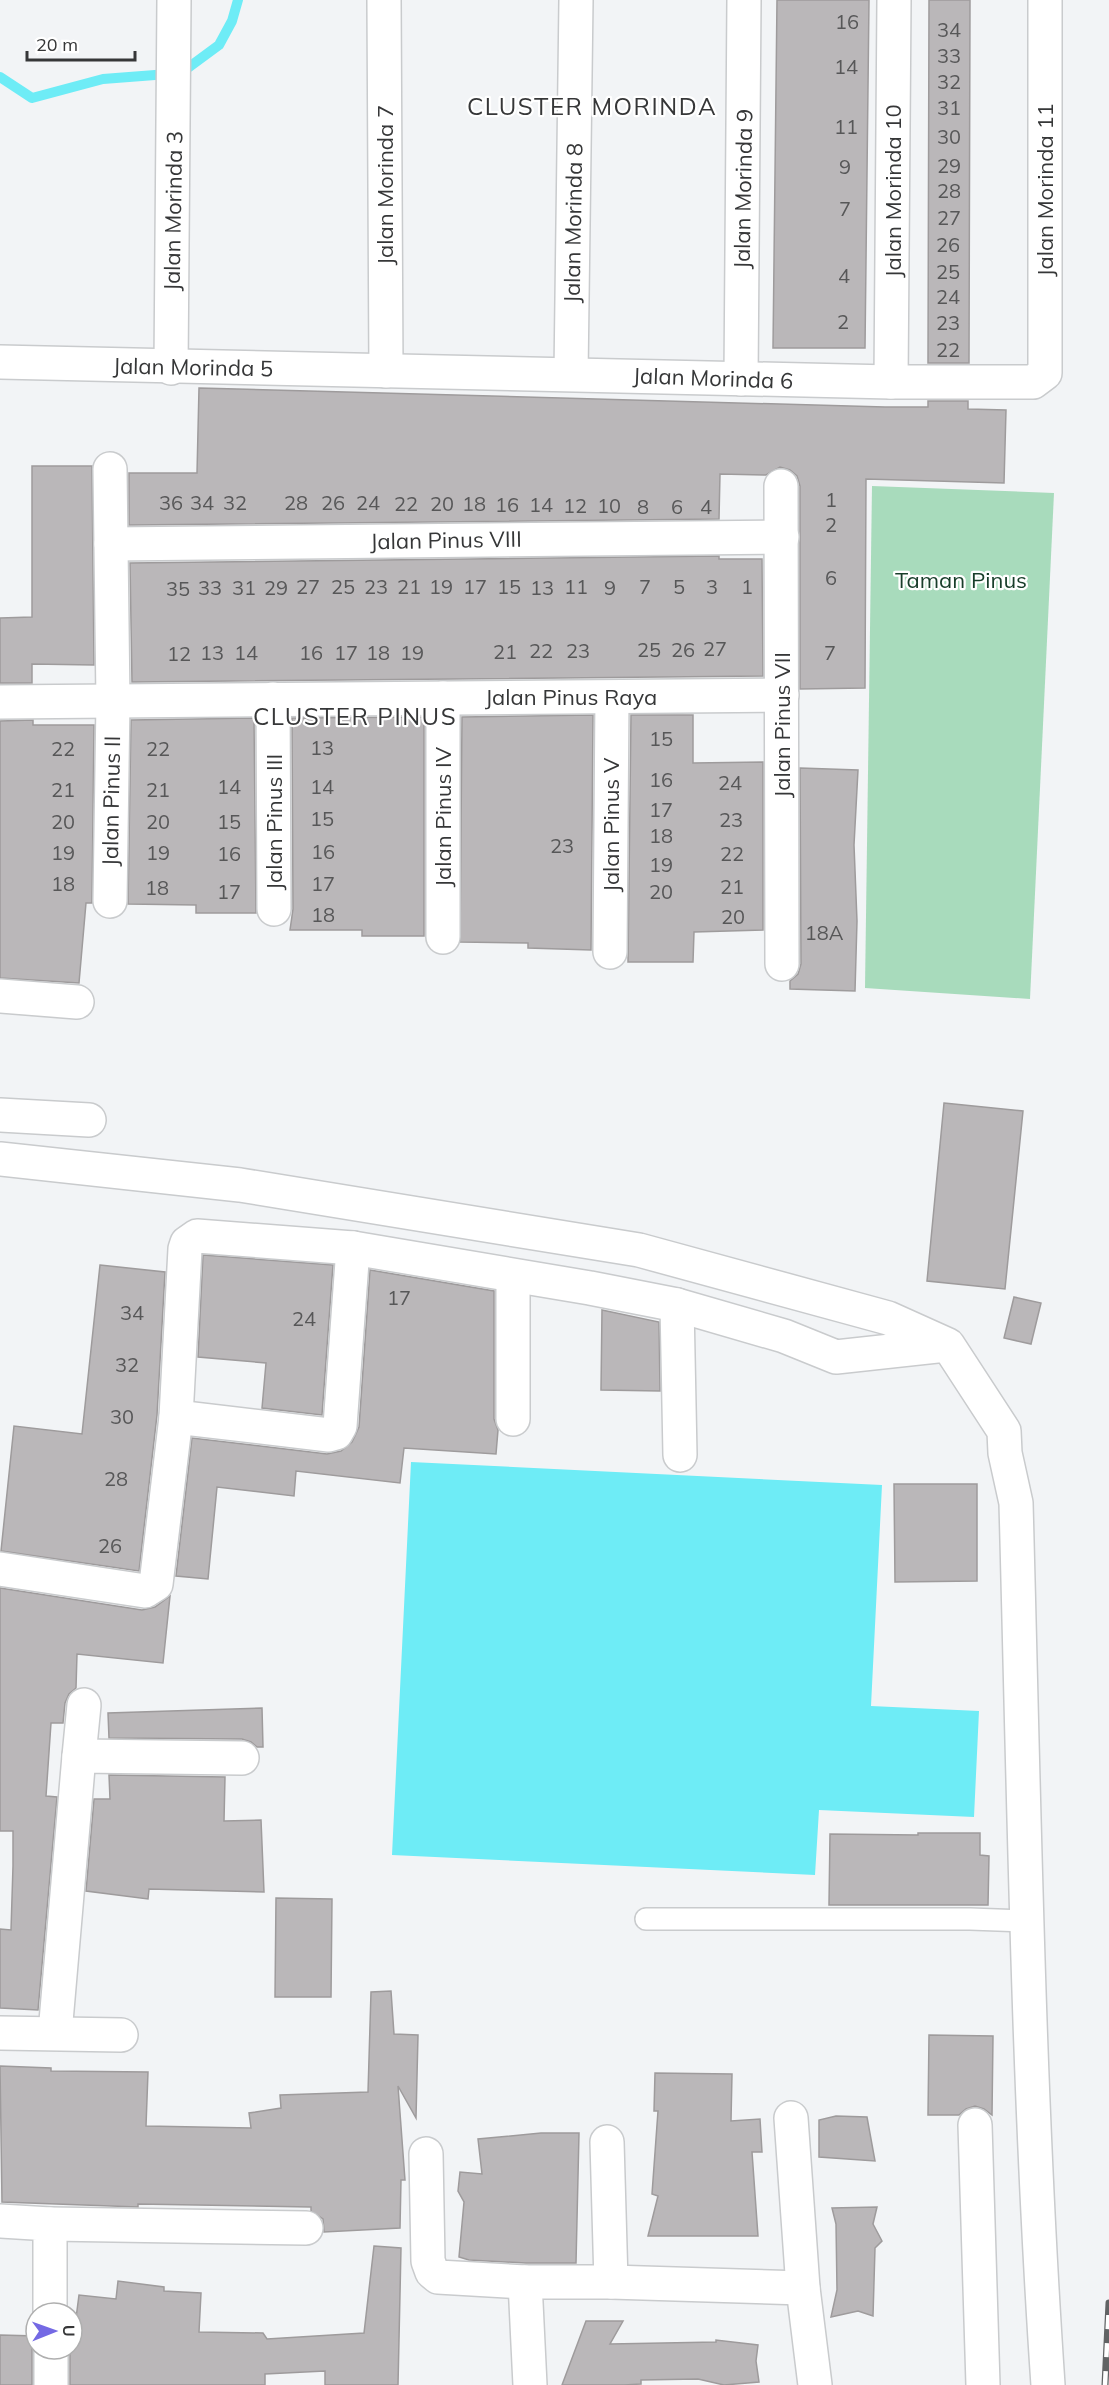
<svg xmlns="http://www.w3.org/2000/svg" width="1109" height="2385" font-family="Mulish,sans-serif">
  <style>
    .green { fill: #a8dbbc }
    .water { fill: #6eecf6 }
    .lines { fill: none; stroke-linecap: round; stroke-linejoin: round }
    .stream { stroke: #6eecf6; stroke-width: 10 }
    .building { fill: #bab7b9; stroke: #9e9b9c; stroke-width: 1.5 }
    .lane-casing { stroke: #c9cbcd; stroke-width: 24 }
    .street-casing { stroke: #c9cbcd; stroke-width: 36 }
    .lane { stroke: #fff; stroke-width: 21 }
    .street { stroke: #fff; stroke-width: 33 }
    .rail-casing { stroke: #616364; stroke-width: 7 }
    .rail { stroke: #fff; stroke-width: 4.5; stroke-dasharray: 14; stroke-linecap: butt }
    .labels { text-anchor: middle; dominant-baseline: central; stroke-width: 4.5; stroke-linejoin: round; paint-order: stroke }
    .number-label { font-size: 20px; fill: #575758 }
    .street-label { font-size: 22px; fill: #363738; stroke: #fff }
    .park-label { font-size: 22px; fill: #183e2a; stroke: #fff }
    .neighbourhood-label { font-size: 24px; letter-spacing: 1.5px; fill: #363738; stroke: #fff }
  </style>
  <rect width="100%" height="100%" fill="#f2f4f6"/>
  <path class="green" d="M 872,486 L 1054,493 L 1030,999 L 865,988 Z"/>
  <path class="water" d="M 411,1462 L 882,1485 L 871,1706 L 979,1711 L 974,1817 L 819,1810 L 815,1875 L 392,1855 Z"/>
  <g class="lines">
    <path class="stream" d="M 0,77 L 32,98 L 103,79 L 181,73 L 219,45 L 232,21 L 238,0"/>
  </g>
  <g class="building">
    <path d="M 777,0 L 869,0 L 865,348 L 773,348 Z"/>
    <path d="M 929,0 L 970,0 L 969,363 L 928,363 Z"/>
    <path d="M 199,388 L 885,407 L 928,407 L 928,401 L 968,401 L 968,409 L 1006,410 L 1004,483 L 866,479 L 865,688 L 800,689 L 800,486 L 797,476 L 790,470 L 780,467 L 766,475 L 720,474 L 719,519 L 129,525 L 129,473 L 197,473 Z"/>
    <path d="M 32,466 L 92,466 L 94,665 L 32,664 L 32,683 L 0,683 L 0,618 L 32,617 Z"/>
    <path d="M 719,556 L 719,559 L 762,559 L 763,676 L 132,682 L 130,563 Z"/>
    <path d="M 593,715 L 591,950 L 528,948 L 528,943 L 460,942 L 462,717 Z"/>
    <path d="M 631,715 L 693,715 L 693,763 L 763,762 L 763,930 L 694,932 L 693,962 L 628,962 Z"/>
    <path d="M 424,717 L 424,936 L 362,936 L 362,930 L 290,930 L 293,909 L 292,718 Z"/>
    <path d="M 254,718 L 256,913 L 196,913 L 196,905 L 128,904 L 131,720 Z"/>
    <path d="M 33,720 L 33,725 L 94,725 L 92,903 L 86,903 L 79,983 L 0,978 L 0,721 Z"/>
    <path d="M 800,768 L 858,770 L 854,845 L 857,921 L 855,991 L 790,989 L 790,981 L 798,974 L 801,964 Z"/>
    <path d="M 944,1103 L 1023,1111 L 1005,1289 L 927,1281 Z"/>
    <path d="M 203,1255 L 333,1265 L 322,1415 L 262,1408 L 266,1363 L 198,1357 Z"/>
    <path d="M 100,1265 L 165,1272 L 157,1415 L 139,1571 L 1,1551 L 14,1426 L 82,1434 Z"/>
    <path d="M 370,1270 L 494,1291 L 494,1419 L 498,1430 L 496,1454 L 404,1448 L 400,1483 L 296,1471 L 294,1496 L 217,1487 L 208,1579 L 176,1576 L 192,1438 L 327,1454 L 341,1451 L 352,1442 L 359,1427 Z"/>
    <path d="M 1014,1297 L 1041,1303 L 1031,1344 L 1004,1338 Z"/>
    <path d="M 602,1310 L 659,1322 L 660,1391 L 601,1390 Z"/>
    <path d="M 894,1484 L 977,1484 L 977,1581 L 895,1582 Z"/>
    <path d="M 0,1588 L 142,1610 L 155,1607 L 170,1596 L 163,1663 L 77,1654 L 76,1688 L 69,1694 L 65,1703 L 63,1723 L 51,1723 L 46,1796 L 57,1797 L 38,2010 L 0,2008 L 0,1929 L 11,1930 L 13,1866 L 13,1831 L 0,1831 Z"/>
    <path d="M 262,1708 L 263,1747 L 257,1747 L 251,1742 L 242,1739 L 109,1738 L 108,1713 Z"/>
    <path d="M 109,1775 L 225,1777 L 224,1821 L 261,1820 L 264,1892 L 149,1889 L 148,1899 L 86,1891 L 94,1799 L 110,1799 Z"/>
    <path d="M 918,1833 L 980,1833 L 980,1855 L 989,1856 L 988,1905 L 829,1905 L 830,1834 L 918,1835 Z"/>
    <path d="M 276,1898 L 332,1899 L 331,1997 L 275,1997 Z"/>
    <path d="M 391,1991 L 394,2034 L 418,2035 L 416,2118 L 398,2086 L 405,2180 L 401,2180 L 400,2228 L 324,2232 L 323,2219 L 311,2211 L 311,2207 L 138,2204 L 138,2207 L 2,2202 L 0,2066 L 51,2068 L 51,2071 L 148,2072 L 146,2126 L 251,2128 L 249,2113 L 281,2108 L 280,2095 L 368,2092 L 371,1992 Z"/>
    <path d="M 929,2035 L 993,2036 L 992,2115 L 984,2109 L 975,2106 L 966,2109 L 959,2115 L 928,2115 Z"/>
    <path d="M 655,2073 L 732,2074 L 731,2121 L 760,2119 L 762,2152 L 752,2152 L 758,2236 L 648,2236 L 658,2196 L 652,2194 L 658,2111 L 654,2111 Z"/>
    <path d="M 836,2116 L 867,2117 L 875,2161 L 819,2157 L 819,2120 Z"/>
    <path d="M 541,2133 L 579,2133 L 576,2263 L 526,2263 L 469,2260 L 459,2257 L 464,2202 L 458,2191 L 460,2172 L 482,2174 L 478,2139 Z"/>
    <path d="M 877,2207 L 873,2224 L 882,2241 L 875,2248 L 873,2316 L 858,2311 L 831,2317 L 837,2290 L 836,2224 L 832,2208 Z"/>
    <path d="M 374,2246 L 401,2248 L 398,2385 L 325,2385 L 325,2371 L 265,2374 L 265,2385 L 70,2385 L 70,2349 L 72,2349 L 79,2295 L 116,2299 L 118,2281 L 164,2287 L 164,2291 L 201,2293 L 199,2332 L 263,2333 L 267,2339 L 364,2333 Z"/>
    <path d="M 586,2321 L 623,2321 L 610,2344 L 716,2342 L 716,2340 L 758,2345 L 756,2361 L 759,2382 L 724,2385 L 698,2379 L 641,2380 L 641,2384 L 624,2385 L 562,2385 Z"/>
    <path d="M 0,2335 L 36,2336 L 32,2349 L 32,2385 L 0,2385 Z"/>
  </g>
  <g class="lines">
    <g class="lane-casing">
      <path id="lane" d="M 646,1919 L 970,1919 L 1027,1921"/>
    </g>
    <g class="street-casing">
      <g id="street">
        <path d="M 384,0 L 386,371"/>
        <path d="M 0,362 L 891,382 L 1033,382 L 1045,373 L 1045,0"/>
        <path d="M 171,368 L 174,0"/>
        <path d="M 571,374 L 576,0"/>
        <path d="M 741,379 L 744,0"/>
        <path d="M 891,382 L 894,0"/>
        <path d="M 110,469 L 113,701 L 110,901"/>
        <path d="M 781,486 L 782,964"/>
        <path d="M 111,544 L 782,537"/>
        <path d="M 273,699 L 274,909"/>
        <path d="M 0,702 L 782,695"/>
        <path d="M 443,937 L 443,698"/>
        <path d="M 610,952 L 612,698"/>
        <path d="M 0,996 L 77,1002"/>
        <path d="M 0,1115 L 89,1120"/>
        <path d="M 0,1159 L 240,1185 L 639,1250 L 888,1318 L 948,1345 L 1004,1431 L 1005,1453 L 1016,1503 C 1024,1797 1028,2092 1048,2385"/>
        <path d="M 677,1305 L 680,1455"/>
        <path d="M 176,1417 L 329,1435 L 336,1433 L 340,1426 L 353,1248"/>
        <path d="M 513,1419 L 513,1276"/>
        <path d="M 0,1569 L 145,1591 L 156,1584 L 176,1417 L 185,1249 L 187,1243 L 197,1236 L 353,1248 L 590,1288 L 677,1305 L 784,1336 L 836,1357 L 946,1345"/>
        <path d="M 79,1756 L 84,1705"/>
        <path d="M 0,2033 L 121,2035"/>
        <path d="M 55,2033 L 79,1756 L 242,1758"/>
        <path d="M 791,2118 L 803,2288 L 815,2385"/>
        <path d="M 975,2125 L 983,2385"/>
        <path d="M 426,2154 L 428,2261 L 432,2272 L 438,2277 L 525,2282 L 611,2282 L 607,2142"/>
        <path d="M 0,2221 L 50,2224 L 50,2313"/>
        <path d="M 50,2224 L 306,2228"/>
        <path d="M 525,2282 L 530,2385"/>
        <path d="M 611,2282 L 803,2288"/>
        <path d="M 51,2349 L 51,2385"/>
      </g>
    </g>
    <use href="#lane" class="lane"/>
    <use href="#street" class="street"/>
    <g class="rail-casing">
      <path id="rail" d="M 1105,2385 L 1109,2303"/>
    </g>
    <use href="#rail" class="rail"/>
  </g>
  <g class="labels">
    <g class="number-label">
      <text x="847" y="21">16</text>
      <text x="949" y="29">34</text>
      <text x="949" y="55">33</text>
      <text x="846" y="66">14</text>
      <text x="949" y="81">32</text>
      <text x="949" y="107">31</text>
      <text x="846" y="126">11</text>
      <text x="949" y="136">30</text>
      <text x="949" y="165">29</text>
      <text x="845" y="166">9</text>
      <text x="949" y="190">28</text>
      <text x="845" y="208">7</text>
      <text x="949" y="217">27</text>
      <text x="948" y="244">26</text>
      <text x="948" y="271">25</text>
      <text x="844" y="275">4</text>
      <text x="948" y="296">24</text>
      <text x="843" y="321">2</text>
      <text x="948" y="322">23</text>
      <text x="948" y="349">22</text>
      <text x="831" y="499">1</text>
      <text x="171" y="502">36</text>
      <text x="202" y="502">34</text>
      <text x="235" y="502">32</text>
      <text x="296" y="502">28</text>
      <text x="333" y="502">26</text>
      <text x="368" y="502">24</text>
      <text x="406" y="503">22</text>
      <text x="442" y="503">20</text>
      <text x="474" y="503">18</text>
      <text x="507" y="504">16</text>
      <text x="541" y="504">14</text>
      <text x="575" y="505">12</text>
      <text x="609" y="505">10</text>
      <text x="643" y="506">8</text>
      <text x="677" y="506">6</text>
      <text x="706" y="506">4</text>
      <text x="831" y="524">2</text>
      <text x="831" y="577">6</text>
      <text x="308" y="586">27</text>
      <text x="343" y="586">25</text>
      <text x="376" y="586">23</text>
      <text x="409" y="586">21</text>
      <text x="441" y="586">19</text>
      <text x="475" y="586">17</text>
      <text x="509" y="586">15</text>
      <text x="576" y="586">11</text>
      <text x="645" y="586">7</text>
      <text x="679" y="586">5</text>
      <text x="712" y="586">3</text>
      <text x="747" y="586">1</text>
      <text x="210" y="587">33</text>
      <text x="244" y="587">31</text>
      <text x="276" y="587">29</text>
      <text x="542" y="587">13</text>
      <text x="610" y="587">9</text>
      <text x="178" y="588">35</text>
      <text x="715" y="648">27</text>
      <text x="649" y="649">25</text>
      <text x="683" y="649">26</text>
      <text x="541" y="650">22</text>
      <text x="578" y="650">23</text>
      <text x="505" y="651">21</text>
      <text x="212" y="652">13</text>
      <text x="246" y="652">14</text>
      <text x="311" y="652">16</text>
      <text x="346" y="652">17</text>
      <text x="378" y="652">18</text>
      <text x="412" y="652">19</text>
      <text x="830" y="652">7</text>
      <text x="179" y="653">12</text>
      <text x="661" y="738">15</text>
      <text x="322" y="747">13</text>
      <text x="63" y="748">22</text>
      <text x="158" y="748">22</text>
      <text x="661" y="779">16</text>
      <text x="730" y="782">24</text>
      <text x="229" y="786">14</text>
      <text x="322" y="786">14</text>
      <text x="63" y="789">21</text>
      <text x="158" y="789">21</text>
      <text x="661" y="809">17</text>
      <text x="322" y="818">15</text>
      <text x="731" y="819">23</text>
      <text x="63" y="821">20</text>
      <text x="158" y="821">20</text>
      <text x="229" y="821">15</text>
      <text x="661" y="835">18</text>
      <text x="562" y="845">23</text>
      <text x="323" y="851">16</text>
      <text x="63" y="852">19</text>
      <text x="158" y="852">19</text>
      <text x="229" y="853">16</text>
      <text x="732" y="853">22</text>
      <text x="661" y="864">19</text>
      <text x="63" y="883">18</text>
      <text x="323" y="883">17</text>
      <text x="732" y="886">21</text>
      <text x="157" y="887">18</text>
      <text x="229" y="891">17</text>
      <text x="661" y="891">20</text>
      <text x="323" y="914">18</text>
      <text x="733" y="916">20</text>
      <text x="824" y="932">18A</text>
      <text x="399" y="1297">17</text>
      <text x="132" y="1312">34</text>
      <text x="304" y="1318">24</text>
      <text x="127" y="1364">32</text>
      <text x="122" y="1416">30</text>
      <text x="116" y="1478">28</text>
      <text x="110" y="1545">26</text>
    </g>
    <g class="street-label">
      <text transform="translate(385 185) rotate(-90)">Jalan Morinda 7</text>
      <text transform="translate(743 189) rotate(-89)">Jalan Morinda 9</text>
      <text transform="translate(1045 190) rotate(-90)">Jalan Morinda 11</text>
      <text transform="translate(893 191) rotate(-90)">Jalan Morinda 10</text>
      <text transform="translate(173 211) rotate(-89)">Jalan Morinda 3</text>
      <text transform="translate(573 223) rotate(-89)">Jalan Morinda 8</text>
      <text transform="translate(193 367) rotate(1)">Jalan Morinda 5</text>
      <text transform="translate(713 378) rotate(2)">Jalan Morinda 6</text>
      <text transform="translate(446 540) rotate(-1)">Jalan Pinus VIII</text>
      <text x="571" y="697">Jalan Pinus Raya</text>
      <text transform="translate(782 725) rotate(-90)">Jalan Pinus VII</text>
      <text transform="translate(111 801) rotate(-89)">Jalan Pinus II</text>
      <text transform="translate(443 817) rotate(-90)">Jalan Pinus IV</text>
      <text transform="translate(274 822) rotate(-90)">Jalan Pinus III</text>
      <text transform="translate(611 825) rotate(-90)">Jalan Pinus V</text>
    </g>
    <g class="park-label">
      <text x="961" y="580">Taman Pinus</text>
    </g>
    <g class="neighbourhood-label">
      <text x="592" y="106">CLUSTER MORINDA</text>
      <text x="355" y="716">CLUSTER PINUS</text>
    </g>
  </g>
  <g transform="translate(54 2331) rotate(89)"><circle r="28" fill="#ffffff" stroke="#afafaf" stroke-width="1.5"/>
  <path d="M0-4.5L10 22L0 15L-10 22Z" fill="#7469e4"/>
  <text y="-9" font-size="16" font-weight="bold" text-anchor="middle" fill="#363738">U</text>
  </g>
  <path d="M27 51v9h108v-9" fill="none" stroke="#363738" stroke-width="3"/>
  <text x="36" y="51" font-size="18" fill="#363738" stroke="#ffffff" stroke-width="4.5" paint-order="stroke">20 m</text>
</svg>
